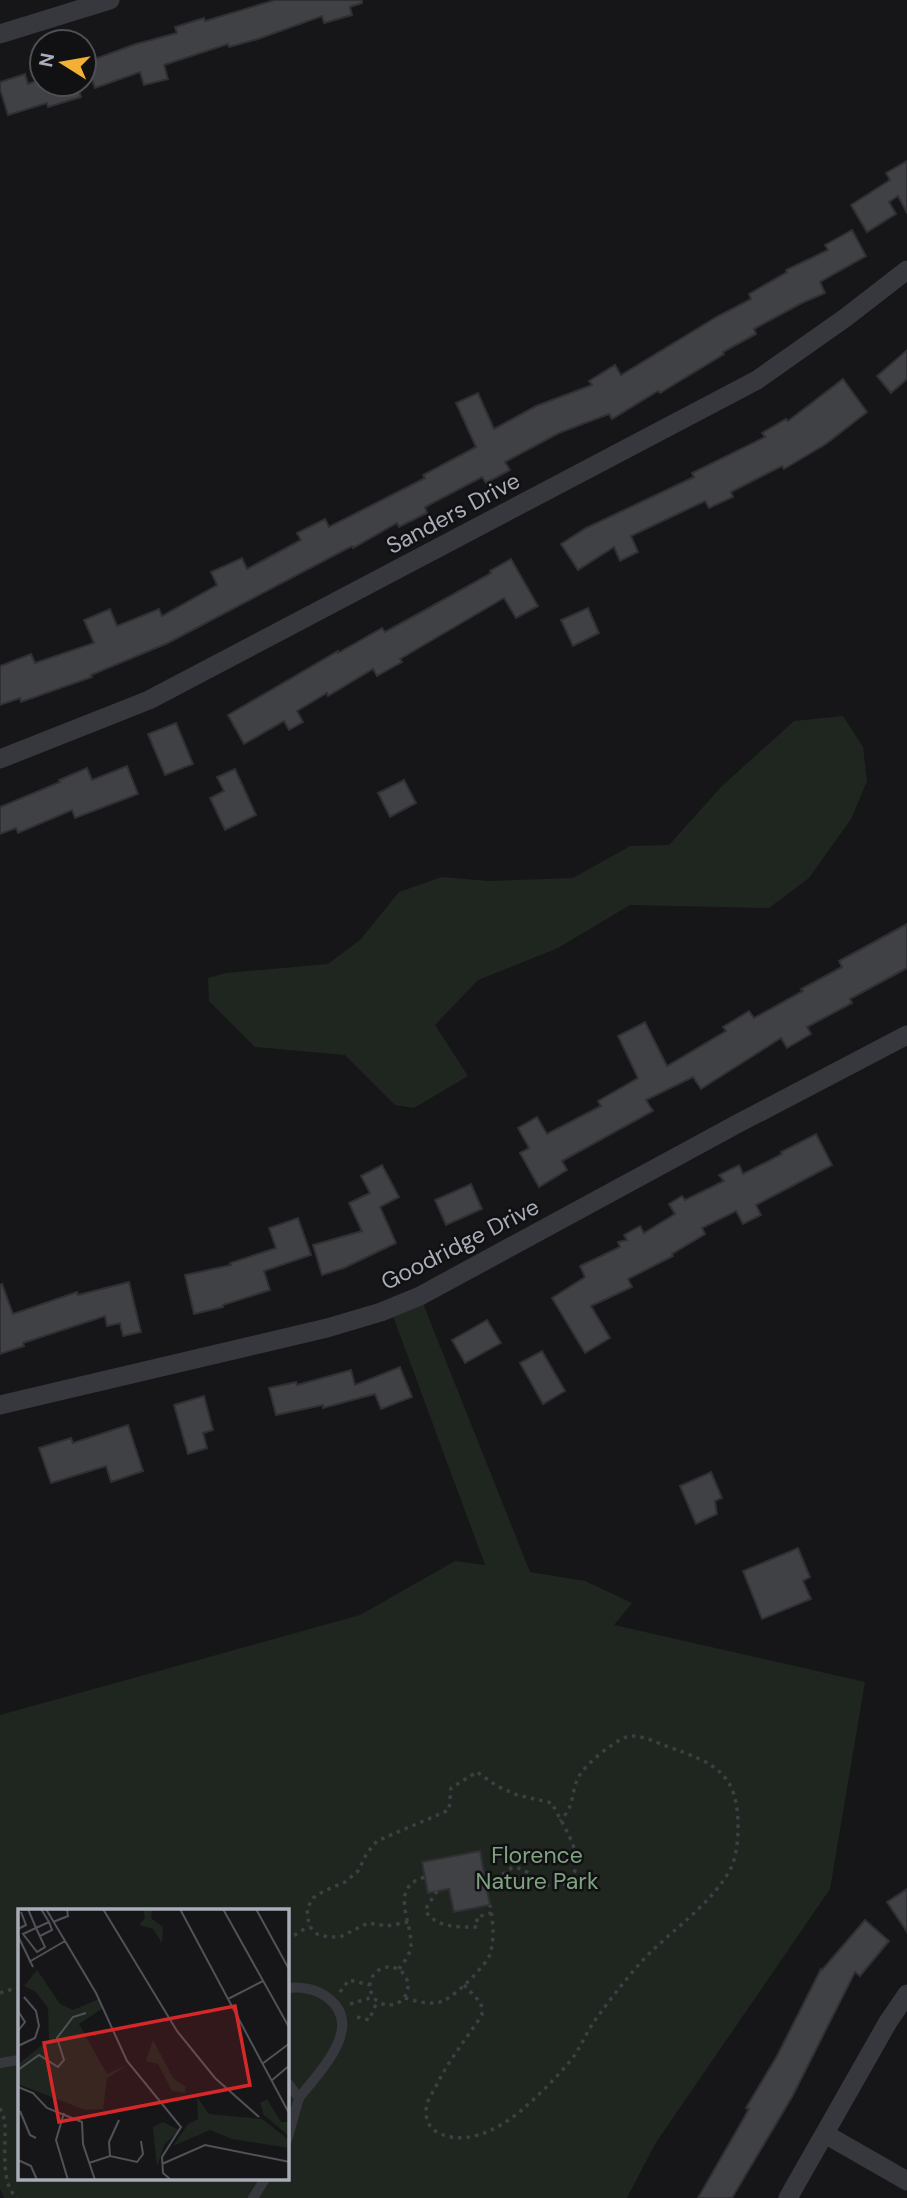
<svg xmlns="http://www.w3.org/2000/svg" width="907" height="2198" font-family="'DM Sans',sans-serif">
  <style>
    .green { fill: #1e261f; fill-rule: evenodd }
    .building { fill: #404145; stroke: #303034; stroke-width: 2 }
    .lines { fill: none; stroke-linecap: round; stroke-linejoin: round }
    .path { stroke: #3d3f44; stroke-width: 3.5; stroke-dasharray: 3.5 5; stroke-linecap: butt }
    .lane { stroke: #37383d; stroke-width: 10 }
    .street { stroke: #37383d; stroke-width: 19 }
    .labels { text-anchor: middle; dominant-baseline: central; stroke-width: 5; stroke-linejoin: round; paint-order: stroke }
    .street-label { font-size: 23px; fill: #a8adb8; stroke: #111113 }
    .park-label { font-size: 23px; fill: #7fa381; stroke: #111113 }
    .inset-road { fill: none; stroke: #505258; stroke-width: 2 }
    .view { fill: #d62828; fill-opacity: 0.15; stroke: #d62828; stroke-width: 3.5 }
    .inset-edge { fill: none; stroke: #a8adb8; stroke-width: 3.5 }
  </style>
  <rect width="100%" height="100%" fill="#161618"/>
  <g class="green">
    <path d="M 843,716 L 863,747 L 867,781 L 851,819 L 809,878 L 769,908 L 630,905 L 558,948 L 478,980 L 435,1025 L 468,1076 L 414,1108 L 395,1105 L 345,1055 L 255,1047 L 209,1001 L 208,978 L 226,973 L 328,964 L 360,940 L 399,892 L 442,877 L 489,881 L 573,878 L 630,846 L 669,845 L 722,786 L 794,721 Z"/>
    <path d="M 420,1296 L 530,1572 L 585,1581 L 632,1603 L 614,1625 L 865,1682 L 830,1889 L 655,2144 L 627,2198 L 4,2198 L 0,2189 L 0,1715 L 360,1615 L 455,1561 L 485,1565 L 390,1308 ZM 19,1911 L 287,1911 L 287,2179 L 19,2179 Z"/>
  </g>
  <g class="building">
    <path d="M 275,0 L 362,0 L 362,3 L 350,7 L 352,15 L 324,23 L 322,16 L 258,39 L 229,47 L 228,44 L 173,62 L 164,65 L 168,79 L 144,85 L 140,72 L 95,88 L 86,62 L 136,44 L 177,33 L 175,27 L 204,18 L 205,21 Z"/>
    <path d="M 25,74 L 28,84 L 42,79 L 42,84 L 77,84 L 81,97 L 48,107 L 47,103 L 8,115 L 0,89 L 0,82 Z"/>
    <path d="M 907,161 L 907,213 L 898,196 L 889,202 L 896,214 L 867,232 L 851,205 L 890,180 L 886,173 Z"/>
    <path d="M 852,230 L 866,256 L 820,282 L 825,293 L 802,303 L 754,329 L 756,334 L 723,352 L 724,354 L 660,393 L 658,391 L 612,419 L 609,414 L 559,433 L 505,462 L 510,470 L 486,483 L 482,477 L 425,507 L 427,513 L 399,527 L 397,523 L 353,548 L 352,546 L 168,643 L 91,675 L 92,677 L 21,702 L 20,698 L 0,705 L 0,666 L 31,654 L 35,663 L 94,643 L 84,620 L 110,609 L 117,626 L 159,609 L 162,616 L 217,585 L 211,572 L 242,558 L 247,569 L 301,540 L 297,533 L 325,519 L 329,527 L 425,478 L 423,475 L 476,447 L 456,403 L 478,393 L 494,429 L 536,406 L 592,385 L 589,381 L 615,365 L 621,375 L 718,316 L 751,299 L 749,294 L 787,272 L 786,270 L 828,250 L 825,245 Z"/>
    <path d="M 907,350 L 907,379 L 891,393 L 877,376 Z"/>
    <path d="M 843,379 L 867,412 L 826,444 L 784,469 L 782,466 L 731,492 L 733,497 L 709,508 L 705,501 L 631,536 L 638,552 L 620,561 L 614,547 L 578,570 L 561,544 L 586,528 L 694,477 L 692,473 L 765,437 L 762,433 L 786,419 L 788,421 Z"/>
    <path d="M 511,559 L 538,606 L 516,618 L 504,598 L 400,659 L 402,662 L 377,676 L 373,669 L 328,696 L 327,693 L 297,711 L 303,722 L 289,730 L 284,721 L 244,744 L 228,715 L 338,651 L 338,653 L 382,628 L 385,632 L 425,610 L 491,573 L 490,571 Z"/>
    <path d="M 588,608 L 599,633 L 573,646 L 561,620 Z"/>
    <path d="M 176,723 L 193,764 L 165,775 L 148,734 Z"/>
    <path d="M 127,766 L 138,794 L 75,818 L 72,810 L 18,833 L 16,828 L 0,834 L 0,807 L 60,782 L 59,780 L 87,768 L 92,780 Z"/>
    <path d="M 235,769 L 256,815 L 225,830 L 210,798 L 224,791 L 217,777 Z"/>
    <path d="M 404,780 L 416,803 L 390,817 L 378,793 Z"/>
    <path d="M 907,924 L 907,968 L 850,999 L 852,1003 L 807,1027 L 811,1034 L 787,1048 L 781,1038 L 701,1089 L 693,1077 L 646,1100 L 653,1111 L 562,1161 L 567,1170 L 539,1187 L 520,1153 L 529,1148 L 518,1128 L 537,1117 L 547,1134 L 601,1106 L 598,1101 L 638,1078 L 618,1036 L 645,1022 L 667,1066 L 726,1031 L 723,1027 L 749,1011 L 754,1018 L 803,991 L 801,989 L 842,967 L 839,961 Z"/>
    <path d="M 816,1134 L 832,1165 L 756,1205 L 761,1215 L 743,1224 L 736,1211 L 702,1228 L 705,1234 L 672,1254 L 673,1256 L 628,1279 L 632,1287 L 591,1306 L 610,1338 L 585,1353 L 552,1298 L 585,1277 L 580,1266 L 620,1247 L 618,1242 L 627,1240 L 624,1235 L 640,1226 L 644,1233 L 675,1214 L 669,1204 L 682,1196 L 685,1200 L 724,1181 L 719,1175 L 739,1165 L 743,1174 L 782,1154 L 781,1152 Z"/>
    <path d="M 382,1165 L 399,1197 L 380,1207 L 396,1243 L 344,1268 L 322,1275 L 313,1245 L 362,1231 L 349,1203 L 370,1193 L 361,1176 Z"/>
    <path d="M 471,1184 L 482,1209 L 446,1225 L 435,1200 Z"/>
    <path d="M 298,1218 L 311,1255 L 264,1271 L 270,1290 L 223,1305 L 223,1307 L 194,1314 L 185,1275 L 231,1265 L 230,1263 L 276,1248 L 269,1228 Z"/>
    <path d="M 129,1282 L 141,1332 L 123,1336 L 120,1323 L 107,1326 L 105,1316 L 23,1343 L 24,1346 L 0,1354 L 0,1285 L 2,1284 L 13,1314 L 77,1292 L 78,1295 Z"/>
    <path d="M 487,1320 L 501,1343 L 465,1363 L 452,1340 Z"/>
    <path d="M 542,1351 L 565,1391 L 543,1404 L 520,1363 Z"/>
    <path d="M 400,1367 L 412,1397 L 381,1409 L 375,1394 L 323,1408 L 323,1405 L 276,1415 L 269,1388 L 296,1382 L 297,1385 L 351,1370 L 355,1385 Z"/>
    <path d="M 204,1396 L 213,1430 L 203,1433 L 207,1448 L 188,1454 L 174,1405 Z"/>
    <path d="M 128,1425 L 143,1471 L 111,1482 L 106,1466 L 51,1483 L 39,1448 L 71,1438 L 73,1443 Z"/>
    <path d="M 711,1472 L 722,1498 L 715,1501 L 717,1514 L 696,1524 L 680,1486 Z"/>
    <path d="M 798,1548 L 810,1577 L 803,1581 L 811,1599 L 762,1619 L 743,1571 Z"/>
    <path d="M 480,1851 L 490,1905 L 454,1912 L 449,1889 L 428,1893 L 422,1862 Z"/>
    <path d="M 907,1889 L 907,1932 L 887,1902 Z"/>
    <path d="M 865,1920 L 889,1941 L 860,1976 L 855,1972 L 792,2097 L 732,2198 L 698,2198 L 749,2109 L 746,2108 L 777,2056 L 821,1969 L 822,1970 Z"/>
  </g>
  <g class="lines">
    <g class="path">
      <path d="M 437,1891 L 425,1910 C 435,1928 458,1927 477,1927 L 477,1917 L 491,1913"/>
      <path d="M 408,1922 L 387,1926 L 368,1923 L 340,1937 L 328,1937 L 317,1934 L 309,1926 L 307,1909 L 313,1898 L 324,1891 L 345,1882 L 358,1871 L 367,1853 L 377,1841 L 449,1810 L 451,1788 L 477,1772 L 497,1786 L 517,1795 L 552,1803 C 559,1818 569,1833 574,1848 C 581,1865 573,1889 551,1886 C 533,1883 533,1870 513,1867 L 500,1876 L 487,1888"/>
      <path d="M 287,1940 L 309,1926"/>
      <circle cx="389" cy="1986" r="19"/>
      <path d="M 399,1969 C 404,1962 411,1954 411,1944 C 411,1919 389,1887 425,1877"/>
      <path d="M 464,1985 L 481,2003 L 482,2015 C 466,2039 449,2060 436,2086 C 433,2092 428,2099 427,2105 C 424,2116 428,2127 437,2132 C 465,2148 501,2128 523,2109 C 540,2094 557,2077 571,2060 C 580,2049 585,2035 593,2023 C 608,2002 625,1980 642,1961 C 671,1930 709,1907 730,1870 C 736,1858 738,1842 738,1829 C 739,1772 714,1763 666,1746 C 655,1742 638,1733 626,1737 C 612,1743 585,1764 578,1778 C 570,1795 576,1804 560,1821"/>
      <path d="M 340,1992 L 349,1980 L 370,1985"/>
      <path d="M 0,1993 L 19,1987"/>
      <path d="M 405,1998 C 416,2001 431,2006 443,2001 C 454,1997 487,1965 490,1954 C 495,1937 493,1922 490,1905"/>
      <path d="M 350,2004 L 373,1997"/>
      <path d="M 357,2017 L 369,2020 L 377,2002"/>
      <path d="M 0,2108 C 2,2114 5,2119 5,2124 C 6,2147 0,2184 17,2198"/>
    </g>
    <g class="lane">
      <path d="M 287,1988 C 301,1986 317,1989 328,1998 C 366,2027 318,2073 299,2098"/>
      <path d="M 0,2063 L 19,2060"/>
      <path d="M 287,2082 L 299,2098 L 287,2140"/>
      <path d="M 253,2198 L 265,2179"/>
    </g>
    <g class="street">
      <path d="M 0,34 L 110,0"/>
      <path d="M 0,759 L 149,700 L 757,380 L 845,318 L 907,270"/>
      <path d="M 0,1405 L 327,1328 L 381,1312 L 420,1296 L 737,1124 L 907,1035"/>
      <path d="M 825,2134 L 907,2181"/>
      <path d="M 788,2198 L 888,2022 L 907,1994"/>
    </g>
  </g>
  <g class="labels">
    <g class="street-label">
      <text transform="translate(453 513) rotate(-28)">Sanders Drive</text>
      <text transform="translate(460 1244) rotate(-27)">Goodridge Drive</text>
    </g>
    <g class="park-label">
      <text x="537" y="1855">Florence<tspan x="537" dy="26">Nature Park</tspan></text>
    </g>
  </g>
  <g transform="translate(18 1909)">
    <rect width="271" height="271" fill="#161618"/>
    <path d="M 125,0 L 134,0 L 133,9 L 145,18 L 144,34 L 135,20 L 121,16 L 127,9 ZM 19,61 L 42,95 L 55,101 L 81,90 L 85,99 L 61,115 L 89,165 L 111,155 L 89,169 L 85,200 L 67,201 L 0,175 L 0,155 L 31,131 L 30,99 L 18,83 L 6,77 ZM 135,131 L 155,169 L 168,178 L 167,184 L 154,182 L 140,155 L 128,152 ZM 179,188 L 191,205 L 244,210 L 271,231 L 272,239 L 214,230 L 192,221 L 155,237 L 170,215 L 180,210 ZM 249,190 L 263,213 L 271,213 L 271,227 L 246,206 L 242,194 ZM 145,213 L 161,221 L 146,236 L 139,258 L 135,218 Z" fill="#1e261f"/>
    <path class="inset-road" d="M 10,0 L 18,19 L 27,38 L 19,43 L 5,25 L 31,13 L 23,0M 28,0 L 78,84 L 109,152 L 163,218 L 144,248 L 145,264 L 153,271M 85,0 L 159,122 L 197,169 L 241,208M 162,0 L 272,206M 205,0 L 272,120M 238,0 L 272,62M 35,13 L 50,7 L 49,0M 0,20 L 8,16 L 3,3M 0,27 L 15,58M 22,27 L 34,21 L 31,13M 11,53 L 47,32M 210,90 L 245,72M 0,102 L 7,113 L 0,122M 0,137 L 17,129 L 21,117 L 18,102 L 6,88M 244,155 L 272,134M 0,161 L 21,146 L 40,158 L 46,151 L 39,129 L 55,108 L 68,104M 253,172 L 272,156M 0,178 L 15,184 L 29,199 L 64,213 L 65,235 L 77,271M 2,202 L 12,226 L 18,229M 46,204 L 38,231 L 50,271M 92,247 L 91,233 L 101,211M 0,251 L 13,257 L 19,271M 71,254 L 92,247 L 119,253 L 125,245 L 123,232M 144,255 L 187,236 L 272,253"/>
    <path class="view" d="M 217,97 L 232,176 L 41,213 L 26,134 Z"/>
    <rect width="271" height="271" class="inset-edge"/>
  </g>
  <g transform="translate(63 63) rotate(281)"><circle r="33" fill="#111113" stroke="#4d4f55" stroke-width="2"/>
  <path d="M0-5L12 26L0 18L-12 26Z" fill="#f2b134"/>
  <text y="-10" font-size="19" font-weight="bold" text-anchor="middle" fill="#a8adb8">N</text>
  </g>
</svg>
